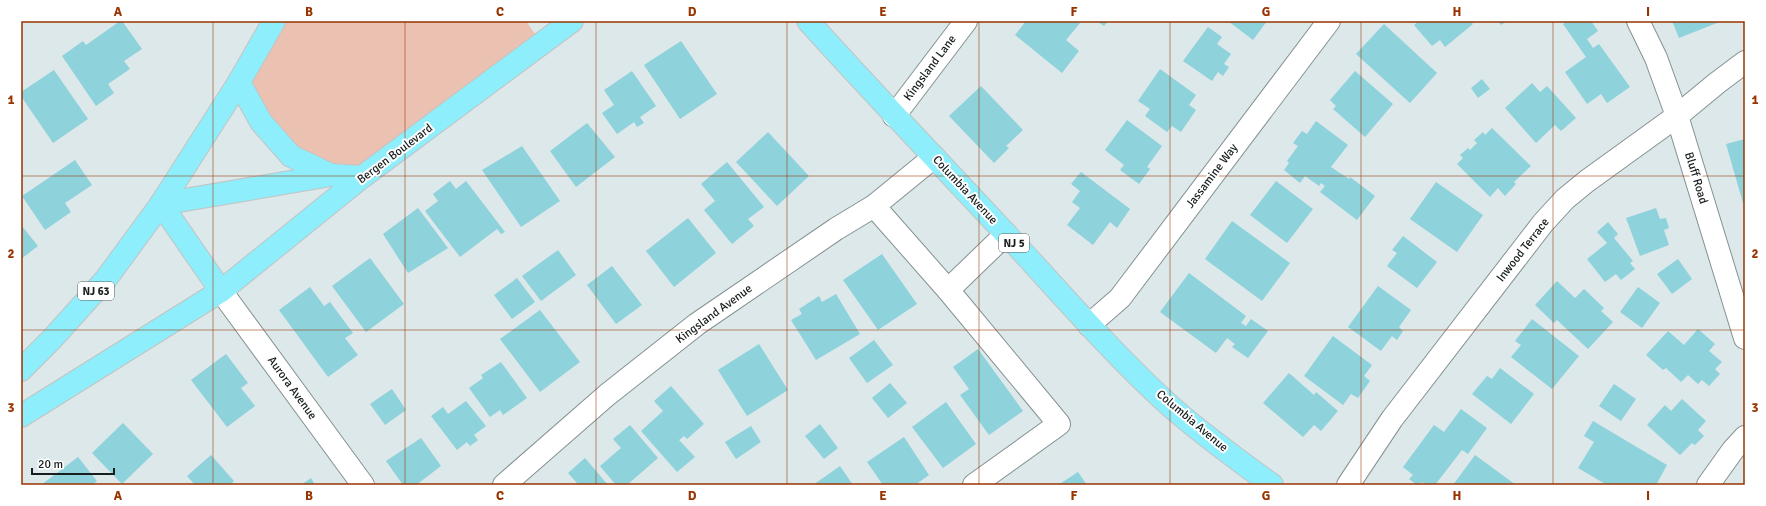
<svg xmlns="http://www.w3.org/2000/svg" width="1766" height="506" font-family="Signika,sans-serif">
  <style>
    .green { fill: #ebc1b2 }
    .building { fill: #8ed2dc }
    .lines { fill: none; stroke-linecap: round; stroke-linejoin: round }
    .minor-casing { stroke: #859192; stroke-width: 24 }
    .major-casing { stroke: #c3c4c4; stroke-width: 24 }
    .minor { stroke: #fff; stroke-width: 22 }
    .major { stroke: #8eeefb; stroke-width: 22 }
    .grid { fill: none; stroke: #983400; stroke-width: 1; stroke-opacity: 0.55 }
    .labels { text-anchor: middle; dominant-baseline: central; stroke-width: 4; stroke-linejoin: round; paint-order: stroke }
    .shield { fill: #fff; stroke: #5d6162; stroke-width: 1 }
    .shield-label { font-size: 11px; font-weight: bold; fill: #181d1e }
    .street-label { font-size: 12px; fill: #181d1e; stroke: #fff }
    .neatline { fill: none; stroke: #983400; stroke-width: 1.5 }
    .grid-label { font-size: 13px; text-anchor: middle; font-weight: bold; fill: #983400 }
  </style>
  <rect width="100%" height="100%" fill="#dce8ea"/>
  <path class="green" d="M 274,21 L 526,21 L 542,44 L 362,177 L 291,156 L 239,82 Z"/>
  <g class="building">
    <path d="M 120,21 L 122,21 L 142,49 L 124,61 L 130,69 L 108,84 L 114,93 L 96,106 L 62,56 L 83,41 L 86,45 Z"/>
    <path d="M 1026,21 L 1078,21 L 1080,23 L 1066,40 L 1079,51 L 1062,73 L 1015,35 Z"/>
    <path d="M 1097,21 L 1108,21 L 1104,26 Z"/>
    <path d="M 1228,21 L 1267,21 L 1253,40 Z"/>
    <path d="M 1419,21 L 1470,21 L 1473,24 L 1445,47 L 1440,40 L 1432,46 L 1414,25 Z"/>
    <path d="M 1498,21 L 1507,21 L 1501,25 Z"/>
    <path d="M 1567,21 L 1591,21 L 1598,31 L 1587,39 L 1593,48 L 1599,44 L 1630,87 L 1607,103 L 1601,94 L 1587,104 L 1565,72 L 1586,57 L 1563,24 Z"/>
    <path d="M 1672,21 L 1722,21 L 1679,38 Z"/>
    <path d="M 1384,24 L 1437,73 L 1410,103 L 1356,54 Z"/>
    <path d="M 1208,27 L 1222,37 L 1217,44 L 1231,54 L 1224,64 L 1229,67 L 1223,76 L 1218,72 L 1212,81 L 1183,61 Z"/>
    <path d="M 681,41 L 717,94 L 680,119 L 644,65 Z"/>
    <path d="M 1160,69 L 1196,95 L 1189,105 L 1196,110 L 1181,132 L 1172,126 L 1167,132 L 1145,116 L 1150,109 L 1138,101 Z"/>
    <path d="M 54,70 L 88,119 L 53,143 L 21,96 L 21,92 Z"/>
    <path d="M 632,71 L 656,106 L 640,117 L 644,123 L 637,127 L 634,122 L 617,134 L 602,113 L 614,105 L 604,90 Z"/>
    <path d="M 1355,71 L 1393,104 L 1365,137 L 1333,109 L 1336,106 L 1330,100 Z"/>
    <path d="M 1482,79 L 1490,89 L 1478,98 L 1471,88 Z"/>
    <path d="M 1532,83 L 1540,92 L 1547,86 L 1576,118 L 1561,131 L 1555,125 L 1536,143 L 1505,108 Z"/>
    <path d="M 981,86 L 1023,130 L 1006,146 L 1009,148 L 994,163 L 949,116 Z"/>
    <path d="M 1127,120 L 1162,146 L 1147,167 L 1150,169 L 1139,184 L 1120,170 L 1124,165 L 1105,150 Z"/>
    <path d="M 1316,121 L 1348,145 L 1331,167 L 1349,179 L 1350,177 L 1375,196 L 1357,220 L 1320,192 L 1325,186 L 1321,183 L 1319,186 L 1305,176 L 1300,183 L 1284,170 L 1289,163 L 1287,161 L 1298,146 L 1293,143 L 1302,131 L 1307,134 Z"/>
    <path d="M 587,123 L 615,157 L 576,187 L 550,151 Z"/>
    <path d="M 1492,128 L 1531,166 L 1514,182 L 1516,184 L 1505,196 L 1498,188 L 1490,197 L 1457,164 L 1463,158 L 1460,155 L 1468,148 L 1470,150 L 1477,143 L 1474,140 L 1483,132 L 1485,135 Z"/>
    <path d="M 768,132 L 809,176 L 777,206 L 736,162 Z"/>
    <path d="M 1745,139 L 1745,203 L 1743,203 L 1726,144 Z"/>
    <path d="M 522,146 L 560,201 L 521,227 L 482,170 Z"/>
    <path d="M 75,160 L 92,185 L 65,203 L 71,212 L 45,230 L 22,196 Z"/>
    <path d="M 727,162 L 764,207 L 748,219 L 754,226 L 732,244 L 704,210 L 715,201 L 701,184 Z"/>
    <path d="M 1081,172 L 1130,209 L 1117,228 L 1110,222 L 1093,245 L 1067,225 L 1080,208 L 1072,202 L 1080,191 L 1071,184 Z"/>
    <path d="M 450,181 L 456,189 L 466,181 L 505,232 L 501,234 L 497,229 L 460,257 L 425,211 L 438,201 L 433,194 Z"/>
    <path d="M 1276,181 L 1313,209 L 1287,243 L 1250,215 Z"/>
    <path d="M 1436,182 L 1483,215 L 1457,252 L 1410,219 Z"/>
    <path d="M 418,208 L 448,248 L 408,273 L 383,234 Z"/>
    <path d="M 1656,208 L 1660,219 L 1666,218 L 1669,228 L 1664,230 L 1669,245 L 1640,256 L 1626,218 Z"/>
    <path d="M 688,218 L 716,253 L 674,287 L 646,251 Z"/>
    <path d="M 1232,221 L 1290,263 L 1262,301 L 1205,259 Z"/>
    <path d="M 1608,222 L 1618,234 L 1614,238 L 1633,261 L 1630,263 L 1635,269 L 1621,280 L 1616,274 L 1605,282 L 1587,259 L 1607,243 L 1597,232 Z"/>
    <path d="M 21,225 L 38,246 L 21,259 Z"/>
    <path d="M 1403,236 L 1437,262 L 1417,288 L 1387,266 L 1397,253 L 1392,250 Z"/>
    <path d="M 558,250 L 576,275 L 541,301 L 522,276 Z"/>
    <path d="M 882,254 L 917,304 L 878,330 L 843,280 Z"/>
    <path d="M 370,258 L 404,304 L 366,332 L 332,286 Z"/>
    <path d="M 1678,259 L 1692,279 L 1672,294 L 1657,274 Z"/>
    <path d="M 612,266 L 642,305 L 616,324 L 587,285 Z"/>
    <path d="M 1189,273 L 1246,316 L 1241,323 L 1246,326 L 1251,319 L 1268,331 L 1248,358 L 1232,347 L 1235,344 L 1227,338 L 1216,353 L 1160,312 Z"/>
    <path d="M 517,278 L 535,302 L 512,319 L 494,295 Z"/>
    <path d="M 1557,281 L 1575,298 L 1584,289 L 1604,308 L 1601,311 L 1613,322 L 1588,349 L 1557,320 L 1554,323 L 1535,305 Z"/>
    <path d="M 1378,286 L 1411,310 L 1399,327 L 1403,331 L 1397,340 L 1392,336 L 1381,351 L 1348,327 Z"/>
    <path d="M 310,287 L 324,306 L 330,302 L 353,333 L 345,338 L 358,355 L 328,377 L 279,310 Z"/>
    <path d="M 1638,287 L 1660,303 L 1642,328 L 1620,312 Z"/>
    <path d="M 836,294 L 860,334 L 816,360 L 791,320 L 802,314 L 799,309 L 819,296 L 822,302 Z"/>
    <path d="M 540,310 L 580,362 L 540,392 L 500,339 Z"/>
    <path d="M 1532,319 L 1579,356 L 1552,389 L 1511,357 L 1521,345 L 1515,341 Z"/>
    <path d="M 1698,329 L 1715,344 L 1709,351 L 1722,362 L 1715,369 L 1720,374 L 1709,386 L 1702,380 L 1698,384 L 1688,375 L 1681,382 L 1666,368 L 1663,370 L 1646,355 L 1668,331 L 1684,345 Z"/>
    <path d="M 1333,336 L 1372,365 L 1364,376 L 1370,381 L 1358,398 L 1351,394 L 1343,405 L 1304,376 Z"/>
    <path d="M 874,340 L 893,365 L 867,383 L 849,358 Z"/>
    <path d="M 759,344 L 788,390 L 747,416 L 718,370 Z"/>
    <path d="M 978,349 L 1023,411 L 989,435 L 960,395 L 969,389 L 953,367 Z"/>
    <path d="M 226,354 L 248,383 L 241,388 L 255,406 L 227,427 L 191,380 Z"/>
    <path d="M 501,362 L 527,398 L 503,415 L 500,410 L 490,417 L 469,388 L 483,378 L 481,375 Z"/>
    <path d="M 1500,368 L 1534,394 L 1511,424 L 1472,394 L 1487,376 L 1492,379 Z"/>
    <path d="M 1289,373 L 1314,395 L 1316,392 L 1338,411 L 1321,431 L 1314,425 L 1303,437 L 1263,403 Z"/>
    <path d="M 890,383 L 907,403 L 888,418 L 872,398 Z"/>
    <path d="M 1614,384 L 1636,399 L 1621,421 L 1599,406 Z"/>
    <path d="M 671,386 L 704,424 L 687,439 L 684,436 L 679,440 L 695,457 L 677,472 L 641,431 L 663,411 L 654,401 Z"/>
    <path d="M 392,389 L 406,410 L 385,425 L 370,404 Z"/>
    <path d="M 1682,399 L 1706,421 L 1698,430 L 1704,436 L 1695,445 L 1692,443 L 1680,455 L 1647,425 L 1665,405 L 1671,411 Z"/>
    <path d="M 466,401 L 486,426 L 474,435 L 478,440 L 470,446 L 467,442 L 457,450 L 431,416 L 443,407 L 448,414 Z"/>
    <path d="M 946,402 L 976,444 L 943,468 L 912,427 Z"/>
    <path d="M 1461,409 L 1487,428 L 1468,454 L 1462,450 L 1435,485 L 1426,485 L 1422,482 L 1420,485 L 1417,485 L 1409,479 L 1413,475 L 1403,467 L 1434,425 L 1444,432 Z"/>
    <path d="M 1593,421 L 1667,465 L 1656,485 L 1607,485 L 1578,468 L 1594,442 L 1584,436 Z"/>
    <path d="M 123,423 L 153,454 L 122,484 L 92,453 Z"/>
    <path d="M 820,424 L 838,448 L 824,459 L 805,436 Z"/>
    <path d="M 630,425 L 658,458 L 627,485 L 616,485 L 600,466 L 621,448 L 613,439 Z"/>
    <path d="M 751,426 L 761,442 L 736,459 L 725,442 Z"/>
    <path d="M 904,437 L 929,475 L 915,485 L 883,485 L 867,462 Z"/>
    <path d="M 421,438 L 441,466 L 416,485 L 403,485 L 386,461 Z"/>
    <path d="M 211,455 L 234,481 L 230,485 L 195,485 L 187,476 Z"/>
    <path d="M 1475,455 L 1516,485 L 1453,485 Z"/>
    <path d="M 78,457 L 97,481 L 92,485 L 41,485 Z"/>
    <path d="M 585,458 L 608,485 L 575,485 L 577,483 L 568,473 Z"/>
    <path d="M 840,466 L 853,485 L 813,485 Z"/>
    <path d="M 1078,472 L 1087,485 L 1058,485 Z"/>
    <path d="M 311,478 L 315,485 L 301,485 Z"/>
  </g>
  <g class="lines">
    <g class="minor-casing">
      <g id="minor">
        <path d="M 1638,21 L 1656,58 L 1677,116 L 1745,338"/>
        <path d="M 894,116 L 966,21"/>
        <path d="M 874,206 L 948,290 L 1059,424 L 974,485"/>
        <path d="M 948,290 L 1006,234"/>
        <path d="M 221,291 L 363,485"/>
        <path d="M 1089,325 L 1120,298 L 1329,21"/>
        <path d="M 504,485 L 607,395 L 697,324 L 836,229 L 874,206 L 934,157"/>
        <path d="M 1348,485 L 1392,419 L 1543,223 L 1565,199 L 1587,181 L 1677,116 L 1717,83 L 1745,62"/>
        <path d="M 1708,485 L 1733,450 L 1745,437"/>
      </g>
    </g>
    <g class="major-casing">
      <g id="major">
        <path d="M 808,21 C 873,93 940,163 1006,234 C 1059,291 1110,351 1168,404 C 1200,433 1237,459 1272,485"/>
        <path d="M 239,82 L 261,122 L 291,156 L 331,175"/>
        <path d="M 161,204 L 331,175 L 362,177"/>
        <path d="M 161,204 L 221,291"/>
        <path d="M 21,370 L 52,339 L 106,279 L 161,204 L 239,82 L 274,21"/>
        <path d="M 21,416 L 221,291 L 362,177 L 572,21"/>
      </g>
    </g>
    <use href="#minor" class="minor"/>
    <use href="#major" class="major"/>
  </g>
  <path class="grid" d="M 213,21 L 213,485M 405,21 L 405,485M 596,21 L 596,485M 787,21 L 787,485M 979,21 L 979,485M 1170,21 L 1170,485M 1361,21 L 1361,485M 1553,21 L 1553,485M 21,176 L 1745,176M 21,330 L 1745,330"/>
  <g class="labels">
    <g class="shield">
      <rect x="999" y="234" width="30" height="18" rx="3"/>
      <rect x="78" y="282" width="36" height="18" rx="3"/>
    </g>
    <g class="shield-label">
      <text x="1014" y="243">NJ 5</text>
      <text x="96" y="291">NJ 63</text>
    </g>
    <g class="street-label">
      <text transform="translate(930 68) rotate(-53)">Kingsland Lane</text>
      <text transform="translate(395 154) rotate(-37)">Bergen Boulevard</text>
      <text transform="translate(1212 176) rotate(-53)">Jassamine Way</text>
      <text transform="translate(1696 178) rotate(73)">Bluff Road</text>
      <text transform="translate(965 190) rotate(47)">Columbia Avenue</text>
      <text transform="translate(1523 250) rotate(-52)">Inwood Terrace</text>
      <text transform="translate(714 314) rotate(-36)">Kingsland Avenue</text>
      <text transform="translate(292 388) rotate(54)">Aurora Avenue</text>
      <text transform="translate(1192 421) rotate(40)">Columbia Avenue</text>
    </g>
  </g>
  <rect width="1766" height="506" fill="none" stroke="#ffffff" stroke-width="44"/>
  <path d="M32 468v6h82v-6" fill="none" stroke="#181d1e" stroke-width="2"/>
  <text x="38" y="468" font-size="12" fill="#181d1e" stroke="#ffffff" stroke-width="3" paint-order="stroke">20 m</text>
  <rect x="22" y="22" width="1722" height="462" class="neatline"/>
  <g class="grid-label">
    <text x="118" y="16">A</text>
    <text x="309" y="16">B</text>
    <text x="500" y="16">C</text>
    <text x="692" y="16">D</text>
    <text x="883" y="16">E</text>
    <text x="1074" y="16">F</text>
    <text x="1266" y="16">G</text>
    <text x="1457" y="16">H</text>
    <text x="1648" y="16">I</text>
    <text x="11" y="104">1</text>
    <text x="1755" y="104">1</text>
    <text x="11" y="258">2</text>
    <text x="1755" y="258">2</text>
    <text x="11" y="412">3</text>
    <text x="1755" y="412">3</text>
    <text x="118" y="500">A</text>
    <text x="309" y="500">B</text>
    <text x="500" y="500">C</text>
    <text x="692" y="500">D</text>
    <text x="883" y="500">E</text>
    <text x="1074" y="500">F</text>
    <text x="1266" y="500">G</text>
    <text x="1457" y="500">H</text>
    <text x="1648" y="500">I</text>
  </g>
</svg>
